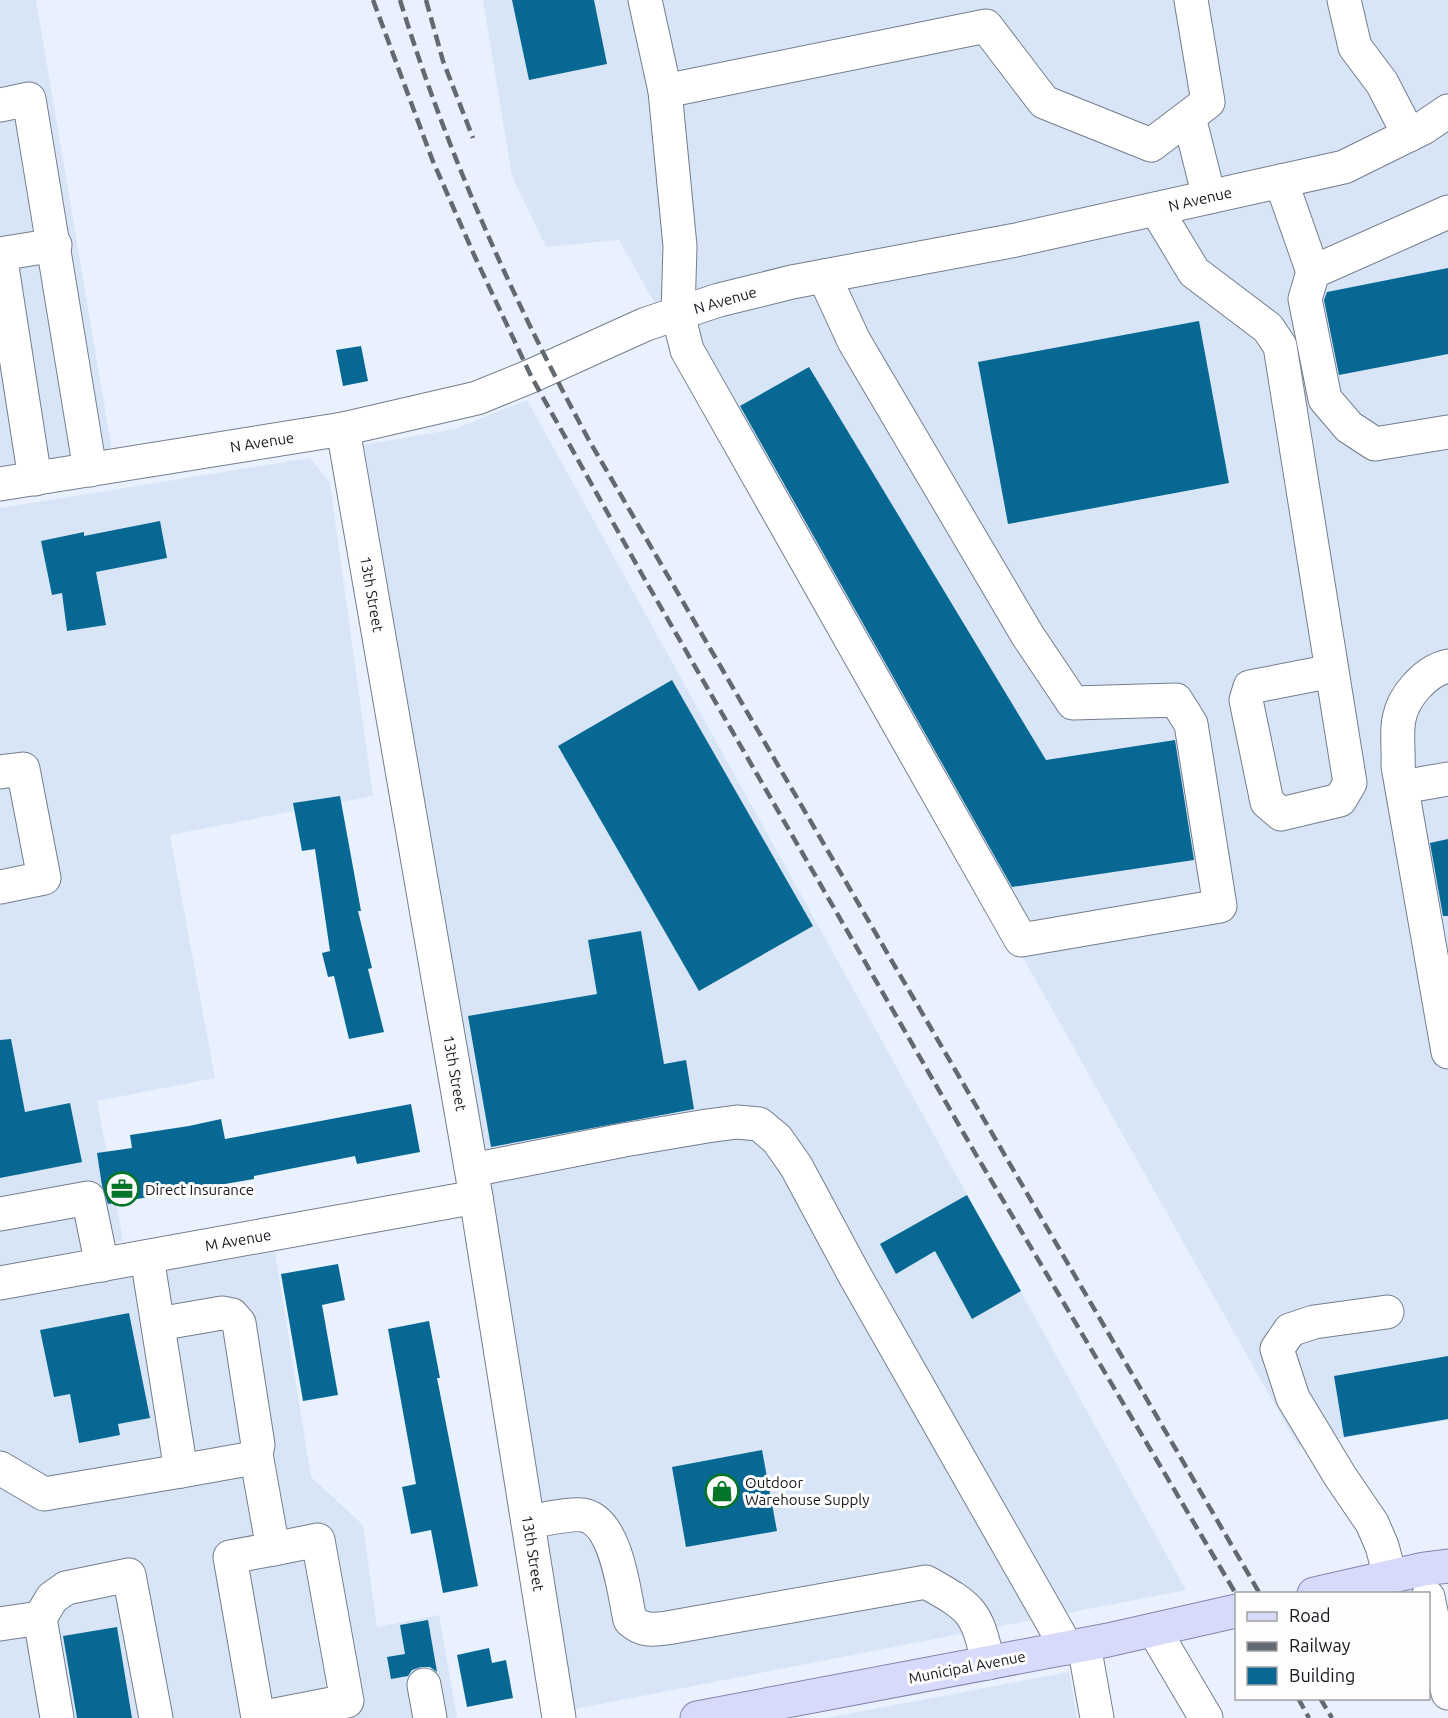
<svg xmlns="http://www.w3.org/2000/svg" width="1448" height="1718" font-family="Ubuntu,sans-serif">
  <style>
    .built { fill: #d8e5f7 }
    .building { fill: #076993 }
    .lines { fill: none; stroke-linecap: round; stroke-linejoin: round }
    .minor-casing { stroke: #747e8c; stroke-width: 35 }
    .major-casing { stroke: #8186ab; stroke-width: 35 }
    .minor { stroke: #fff; stroke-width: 33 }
    .major { stroke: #d7dafa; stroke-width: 33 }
    .rail { stroke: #636970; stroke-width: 4.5; stroke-dasharray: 12 6; stroke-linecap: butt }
    .labels { text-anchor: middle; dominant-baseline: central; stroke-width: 6; stroke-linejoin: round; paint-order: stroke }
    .street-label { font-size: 15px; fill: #14181d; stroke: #fdfdfd }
    .poi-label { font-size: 15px; fill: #14181d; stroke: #fdfdfd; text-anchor: start }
  </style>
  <rect width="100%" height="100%" fill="#e8f1fd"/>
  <g class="built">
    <path d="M 0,0 L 36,0 L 114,462 L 0,482 Z"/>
    <path d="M 483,0 L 1448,0 L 1448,1420 L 1298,1446 L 619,240 L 546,247 L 512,176 Z"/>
    <path d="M 527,400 L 1186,1590 L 575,1709 L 364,445 L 455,429 Z"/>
    <path d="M 310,458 L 330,483 L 373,796 L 170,835 L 215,1078 L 97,1101 L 123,1241 L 0,1267 L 0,508 Z"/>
    <path d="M 275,1252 L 311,1477 L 363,1525 L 377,1627 L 439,1615 L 457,1718 L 0,1718 L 0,1297 Z"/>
    <path d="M 1069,1672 L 1077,1718 L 826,1718 Z"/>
  </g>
  <g class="building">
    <path d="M 512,0 L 594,0 L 607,64 L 529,80 Z"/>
    <path d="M 1448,268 L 1448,354 L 1339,375 L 1324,300 L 1327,292 Z"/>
    <path d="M 1199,321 L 1229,483 L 1008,524 L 978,362 Z"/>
    <path d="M 361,346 L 368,381 L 343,386 L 336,350 Z"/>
    <path d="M 809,367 L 1046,760 L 1175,740 L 1194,860 L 1012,887 L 740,406 Z"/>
    <path d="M 160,521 L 167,558 L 96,572 L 106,625 L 67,631 L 62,593 L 52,595 L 41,541 L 84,532 L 84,536 Z"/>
    <path d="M 672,680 L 813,926 L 699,991 L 558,746 Z"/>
    <path d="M 340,796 L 361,911 L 358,911 L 372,968 L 368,969 L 384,1032 L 349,1039 L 334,976 L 328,977 L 322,953 L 330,951 L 315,849 L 302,851 L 293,803 Z"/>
    <path d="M 1448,839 L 1448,916 L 1443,916 L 1430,843 Z"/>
    <path d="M 641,931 L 664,1064 L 686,1060 L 694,1109 L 491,1147 L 468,1016 L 597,994 L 588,940 Z"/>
    <path d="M 11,1039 L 25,1112 L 70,1103 L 82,1162 L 0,1178 L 0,1040 Z"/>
    <path d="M 411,1104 L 420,1152 L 357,1164 L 355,1156 L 254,1176 L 254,1179 L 108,1204 L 102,1186 L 97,1153 L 132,1148 L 130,1135 L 189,1126 L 221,1119 L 225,1139 Z"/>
    <path d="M 967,1195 L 1021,1291 L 972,1319 L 935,1251 L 896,1274 L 880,1244 Z"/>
    <path d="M 338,1264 L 345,1300 L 322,1305 L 338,1395 L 303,1401 L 281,1274 Z"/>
    <path d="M 129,1313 L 150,1418 L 118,1424 L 120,1435 L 79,1443 L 70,1394 L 54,1397 L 40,1330 Z"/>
    <path d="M 429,1321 L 440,1378 L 437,1378 L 478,1586 L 443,1593 L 431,1530 L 411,1534 L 402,1487 L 416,1484 L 388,1329 Z"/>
    <path d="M 1448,1356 L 1448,1419 L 1344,1437 L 1334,1376 Z"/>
    <path d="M 762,1450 L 777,1531 L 686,1547 L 672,1467 Z"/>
    <path d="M 428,1620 L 437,1672 L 430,1667 L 421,1667 L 412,1670 L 408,1676 L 391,1679 L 387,1657 L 405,1654 L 400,1625 Z"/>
    <path d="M 117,1627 L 132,1718 L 77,1718 L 63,1636 Z"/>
    <path d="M 489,1648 L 492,1663 L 506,1660 L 513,1698 L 467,1707 L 457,1655 Z"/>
  </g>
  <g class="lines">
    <g class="minor-casing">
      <g id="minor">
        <path d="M 645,0 L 665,91 L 680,246 L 678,314 L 687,350 L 1021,940 L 1220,906 L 1191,724 L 1176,700 L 1073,703 L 1028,636 L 854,341 L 824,276"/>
        <path d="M 1344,0 L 1355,47 L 1382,83 L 1409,135"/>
        <path d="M 665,91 L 986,26 L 1044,102 L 1151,145 L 1208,102 L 1191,0"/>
        <path d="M 0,105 L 29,99 L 90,470"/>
        <path d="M 1189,117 L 1209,197"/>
        <path d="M 1281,181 L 1313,272"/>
        <path d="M 1156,209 L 1194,272 L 1268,328 L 1280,346 L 1350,783 L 1340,800 L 1281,814 L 1267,802 L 1246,700 L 1250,687 L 1332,671"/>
        <path d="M 1448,212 L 1313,272 L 1305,299 L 1325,399 L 1349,427 L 1375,444 L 1448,432"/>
        <path d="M 0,254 L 35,479"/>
        <path d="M 0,254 L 55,245"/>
        <path d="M 343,429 L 476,1197 L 559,1718"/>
        <path d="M 0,484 L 343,429 L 477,398 L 531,376 L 646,324 L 719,300 L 792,282 L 1016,240 L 1344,167 L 1423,128 L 1448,111"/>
        <path d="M 1448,666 C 1425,671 1403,697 1399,719 C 1396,734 1399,751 1398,766 L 1448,1052"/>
        <path d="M 0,772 L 23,769 L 44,878 L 0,887"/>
        <path d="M 1402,787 L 1448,779"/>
        <path d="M 472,1170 L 624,1140 L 707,1126 L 737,1122 L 759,1124 L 777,1139 L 796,1166 L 854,1274 L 1067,1648"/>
        <path d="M 0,1214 L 88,1198 L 102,1265"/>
        <path d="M 0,1283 L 476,1197"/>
        <path d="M 1387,1312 L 1314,1322 L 1290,1330 L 1277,1349 L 1293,1398 L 1340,1476 L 1372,1523 L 1382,1546 L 1390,1576"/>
        <path d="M 158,1324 L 222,1313 L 232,1315 L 239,1323 L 258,1445 L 256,1454 L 248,1459 L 181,1471"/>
        <path d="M 256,1454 L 273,1549 L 230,1557 L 258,1718"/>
        <path d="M 0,1468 L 44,1494 L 181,1471 L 147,1257"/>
        <path d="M 528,1522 C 542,1520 571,1513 583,1515 C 617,1521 624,1593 630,1620 C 642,1631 652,1630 667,1628 L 926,1582 C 972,1608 977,1611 988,1663"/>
        <path d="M 1428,1597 L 1448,1693"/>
        <path d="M 40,1618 L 52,1598 L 66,1588 L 129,1575 L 156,1718"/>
        <path d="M 0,1624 L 40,1618 L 57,1718"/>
        <path d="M 1154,1630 L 1206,1718"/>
        <path d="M 1084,1645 L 1097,1718"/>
        <path d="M 424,1685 L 430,1718"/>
        <path d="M 260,1718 L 347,1701 L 318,1540 L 273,1549"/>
      </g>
    </g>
    <g class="major-casing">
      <g id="major">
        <path d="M 1314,1594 L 1424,1569 L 1448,1566"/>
        <path d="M 697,1718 L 1108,1640 L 1236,1611"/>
      </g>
    </g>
    <use href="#minor" class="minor"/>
    <use href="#major" class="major"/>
    <g class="rail">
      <path d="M 373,0 L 432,159 L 475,257 L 531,376 L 644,578 L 975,1153 L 1236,1594"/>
      <path d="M 400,0 C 447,153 513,301 590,442 L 1260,1594"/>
      <path d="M 426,0 L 443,61 L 473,138"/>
      <path d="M 1298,1698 L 1309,1718"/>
      <path d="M 1320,1698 L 1332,1718"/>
    </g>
  </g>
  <defs>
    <g id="office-ring" transform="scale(1.725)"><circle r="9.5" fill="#fdfdfd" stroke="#047428" stroke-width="1.5"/><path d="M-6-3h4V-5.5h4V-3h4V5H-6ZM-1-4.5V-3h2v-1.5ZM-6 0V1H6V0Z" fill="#047428"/></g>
    <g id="shop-ring" transform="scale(1.725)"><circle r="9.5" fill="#fdfdfd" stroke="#047428" stroke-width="1.5"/><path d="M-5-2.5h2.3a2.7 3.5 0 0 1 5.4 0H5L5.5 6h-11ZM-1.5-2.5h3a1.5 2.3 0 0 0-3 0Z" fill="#047428"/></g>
  </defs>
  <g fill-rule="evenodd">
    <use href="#office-ring" x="122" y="1189"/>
    <use href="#shop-ring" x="722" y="1491"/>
  </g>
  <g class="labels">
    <g class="street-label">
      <text transform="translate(1200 199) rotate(-13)">N Avenue</text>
      <text transform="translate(725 300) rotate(-16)">N Avenue</text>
      <text transform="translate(262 442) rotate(-9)">N Avenue</text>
      <text transform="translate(372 594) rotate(80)">13th Street</text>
      <text transform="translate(455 1073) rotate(80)">13th Street</text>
      <text transform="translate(238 1240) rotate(-10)">M Avenue</text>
      <text transform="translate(533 1553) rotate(81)">13th Street</text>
      <text transform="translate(967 1667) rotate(-11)">Municipal Avenue</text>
    </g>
    <g class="poi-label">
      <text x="145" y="1189">Direct Insurance</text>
      <text x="745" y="1482">Outdoor<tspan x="745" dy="17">Warehouse Supply</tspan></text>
    </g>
  </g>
  <rect x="1235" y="1592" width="195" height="108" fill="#fdfdfd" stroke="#a0a1a3" stroke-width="1.5"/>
  <rect x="1247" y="1612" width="30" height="9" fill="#d7dafa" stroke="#a0a1a3" stroke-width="1.5"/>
  <text x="1289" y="1622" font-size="18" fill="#14181d">Road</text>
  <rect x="1247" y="1642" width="30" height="9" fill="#636970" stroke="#a0a1a3" stroke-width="1.5"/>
  <text x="1289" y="1652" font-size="18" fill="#14181d">Railway</text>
  <rect x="1247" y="1667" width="30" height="18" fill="#076993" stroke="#a0a1a3" stroke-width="1.5"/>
  <text x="1289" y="1682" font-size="18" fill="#14181d">Building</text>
</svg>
